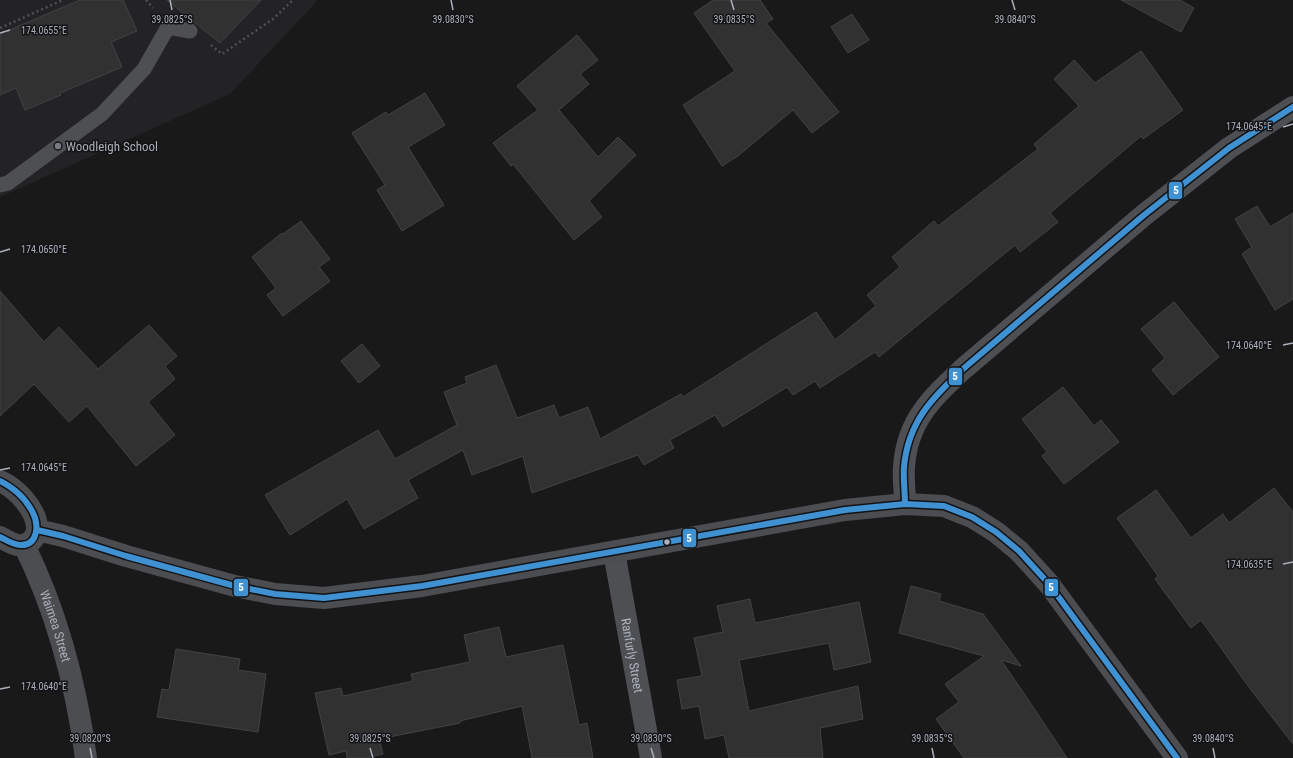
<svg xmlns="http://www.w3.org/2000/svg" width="1293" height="758" font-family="'Roboto Condensed',sans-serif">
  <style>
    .built { fill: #232326 }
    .building { fill: #313132; stroke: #424346 }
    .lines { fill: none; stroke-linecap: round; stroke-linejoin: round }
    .path { stroke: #4f5054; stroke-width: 2.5; stroke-dasharray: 2 3; stroke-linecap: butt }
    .lane { stroke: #4d4f53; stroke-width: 15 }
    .street { stroke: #4d4f53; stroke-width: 22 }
    .secondary { stroke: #4c4d51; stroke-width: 22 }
    .bus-1-casing { stroke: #131316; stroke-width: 9 }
    .bus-1 { stroke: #4091d1; stroke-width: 6 }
    .ticks { fill: none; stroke: #aab0bb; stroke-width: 1.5 }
    .poi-dot { fill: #777b83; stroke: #131316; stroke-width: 1.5 }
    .bus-dot { fill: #aab0bb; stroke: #131316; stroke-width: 1.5 }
    .labels { text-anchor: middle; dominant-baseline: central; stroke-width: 3; stroke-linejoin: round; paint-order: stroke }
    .poi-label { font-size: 13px; fill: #aab0bb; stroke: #131316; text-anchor: start }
    .street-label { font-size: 13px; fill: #aab0bb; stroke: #131316 }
    .ticks-label { font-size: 10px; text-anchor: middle; fill: #aab0bb; stroke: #131316; stroke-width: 3; stroke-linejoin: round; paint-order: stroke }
    .line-badge { stroke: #131316; stroke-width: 1.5 }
    .badge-label { font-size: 11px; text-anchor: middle; font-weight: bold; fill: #fff }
  </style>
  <rect width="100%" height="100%" fill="#19191a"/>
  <path class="built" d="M 0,0 L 318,0 L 230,94 L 0,197 Z"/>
  <g class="building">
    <path d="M 80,0 L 123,0 L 137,31 L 111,42 L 122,67 L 60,93 L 61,95 L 25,110 L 16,88 L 0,95 L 0,34 Z"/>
    <path d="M 167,0 L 261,0 L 220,43 Z"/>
    <path d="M 713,0 L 760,0 L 773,19 L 766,23 L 839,112 L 812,133 L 793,110 L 738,156 L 722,166 L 683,105 L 735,71 L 694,13 Z"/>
    <path d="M 1121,0 L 1180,0 L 1194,8 L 1181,32 Z"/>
    <path d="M 852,14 L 869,40 L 848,53 L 831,27 Z"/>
    <path d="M 577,35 L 598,60 L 580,74 L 589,84 L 559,110 L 598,157 L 618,137 L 636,155 L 589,201 L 602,217 L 574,240 L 513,164 L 511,166 L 493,143 L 538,110 L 517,86 Z"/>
    <path d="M 1141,51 L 1183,110 L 1143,139 L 1141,136 L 1050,213 L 1058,222 L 1020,252 L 1015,245 L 879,357 L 875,352 L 820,388 L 815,381 L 793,395 L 787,387 L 723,427 L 715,415 L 670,440 L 674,448 L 644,465 L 638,455 L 532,493 L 523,456 L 472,475 L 463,450 L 408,480 L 418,498 L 364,529 L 347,499 L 290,535 L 265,495 L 378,430 L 395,459 L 457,425 L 444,392 L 467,383 L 465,377 L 496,365 L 517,418 L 554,405 L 559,418 L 588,407 L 600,439 L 681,394 L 683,397 L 816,312 L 835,340 L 876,306 L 867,295 L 900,267 L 892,257 L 934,221 L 938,226 L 1038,149 L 1034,144 L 1079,106 L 1054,79 L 1074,60 L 1095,83 Z"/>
    <path d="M 425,93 L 445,125 L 408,147 L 444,205 L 402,231 L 377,190 L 385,185 L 352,133 L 386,112 L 388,115 Z"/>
    <path d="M 1257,206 L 1270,227 L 1293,213 L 1293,299 L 1275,310 L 1242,254 L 1252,247 L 1235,219 Z"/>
    <path d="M 301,221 L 330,259 L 319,267 L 330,281 L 283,316 L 267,295 L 276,288 L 252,257 L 282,233 L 283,234 Z"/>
    <path d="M 0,291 L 44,342 L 59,327 L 98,369 L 149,325 L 177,356 L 165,366 L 175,379 L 148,402 L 175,435 L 136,466 L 87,406 L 69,422 L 34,384 L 0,416 Z"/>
    <path d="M 1174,302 L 1219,357 L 1173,395 L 1152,370 L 1165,358 L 1141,329 Z"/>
    <path d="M 362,344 L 380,366 L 359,383 L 341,361 Z"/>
    <path d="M 1063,387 L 1094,426 L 1101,420 L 1119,442 L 1064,484 L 1042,456 L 1047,452 L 1022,419 Z"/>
    <path d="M 1274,488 L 1293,512 L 1293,744 L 1251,690 L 1201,620 L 1191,628 L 1155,579 L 1158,576 L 1117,518 L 1156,490 L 1191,538 L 1223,514 L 1229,523 Z"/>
    <path d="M 911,586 L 941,594 L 939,601 L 983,614 L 1021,666 L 1001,660 L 1025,695 L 1067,758 L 964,758 L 936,719 L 959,702 L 945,684 L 984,656 L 899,633 Z"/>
    <path d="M 750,599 L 755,623 L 859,602 L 871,662 L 834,670 L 829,643 L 739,660 L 749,711 L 858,686 L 863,719 L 820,728 L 823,758 L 729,758 L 724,735 L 705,739 L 699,706 L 682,709 L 677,680 L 702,676 L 694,638 L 723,632 L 717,606 Z"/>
    <path d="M 499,627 L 506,657 L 563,645 L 579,725 L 587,723 L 593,758 L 532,758 L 522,706 L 460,721 L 460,723 L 379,739 L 383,754 L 366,758 L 347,758 L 346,751 L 329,755 L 315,693 L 341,688 L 343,696 L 413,681 L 411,674 L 470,662 L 464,635 Z"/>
    <path d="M 176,649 L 240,659 L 238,670 L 266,674 L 258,732 L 157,717 L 162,689 L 169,690 Z"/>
  </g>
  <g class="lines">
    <g class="path">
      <path d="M 146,0 L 153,8"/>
      <path d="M 0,28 L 63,0"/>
      <path d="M 211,45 L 222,54 L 273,19 L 293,0"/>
    </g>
    <path class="lane" d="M 0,185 L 8,183 L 102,114 L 144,69 L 168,27 L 190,31"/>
    <g class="street">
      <path d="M 905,504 C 905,492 903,479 904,467 C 907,421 931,399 963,369 L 1144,215 L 1229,148 L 1293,107"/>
      <path id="s1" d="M 614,552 L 651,758"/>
    </g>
    <g class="secondary">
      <path d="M 0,481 C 16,488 36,509 37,527 C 38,539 25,549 14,544 C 9,542 4,539 0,537"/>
      <path d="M 37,530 L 63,536 L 126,556 L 235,586 L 275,594 L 324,598 L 422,586 L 845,510 L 905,504 L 944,506 L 972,517 L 996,532 L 1019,551 L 1049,584 L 1177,758"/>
      <path id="s2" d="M 24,545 C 57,612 76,684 86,758"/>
    </g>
    <g class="bus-1-casing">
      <g id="bus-1">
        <path d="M 0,481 C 14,488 26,499 33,513 C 39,525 38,546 20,545 C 13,545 6,540 0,537"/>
        <path d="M 905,504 C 905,492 903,479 904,467 C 908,422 932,398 963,369 L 1144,215 L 1229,148 L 1293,107"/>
        <path d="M 37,530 L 63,536 L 126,556 L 235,586 L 275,594 L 324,598 L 422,586 L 845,510 L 905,504 L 944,506 L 972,517 L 996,532 L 1019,551 L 1049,584 L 1177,758"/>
      </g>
    </g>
    <use href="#bus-1" class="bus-1"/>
  </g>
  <path class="ticks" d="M 170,0 L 172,10M 451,0 L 453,10M 731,0 L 734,10M 1012,0 L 1015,10M 0,33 L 10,30M 1283,127 L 1293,124M 0,252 L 10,249M 1283,345 L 1293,343M 0,470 L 10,468M 1283,564 L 1293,562M 0,689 L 10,687M 90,748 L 92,758M 370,748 L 373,758M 651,748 L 654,758M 932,748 L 934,758M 1213,748 L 1215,758"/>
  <circle class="poi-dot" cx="58" cy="146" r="4"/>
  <circle class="bus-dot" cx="667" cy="542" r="3.5"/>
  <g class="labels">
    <g class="poi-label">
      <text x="66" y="146">Woodleigh School</text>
    </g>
    <g class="street-label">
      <text stroke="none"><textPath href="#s2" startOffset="87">Waimea Street</textPath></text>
      <text stroke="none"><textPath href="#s1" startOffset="105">Ranfurly Street</textPath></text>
    </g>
  </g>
  <g class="ticks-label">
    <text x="172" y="23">39.0825°S</text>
    <text x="453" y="23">39.0830°S</text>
    <text x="734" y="23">39.0835°S</text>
    <text x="1015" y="23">39.0840°S</text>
    <text x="44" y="34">174.0655°E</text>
    <text x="1249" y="130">174.0645°E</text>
    <text x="44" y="253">174.0650°E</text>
    <text x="1249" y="349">174.0640°E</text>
    <text x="44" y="471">174.0645°E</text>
    <text x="1249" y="568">174.0635°E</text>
    <text x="44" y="690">174.0640°E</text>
    <text x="90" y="742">39.0820°S</text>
    <text x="370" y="742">39.0825°S</text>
    <text x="651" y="742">39.0830°S</text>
    <text x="932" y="742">39.0835°S</text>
    <text x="1213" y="742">39.0840°S</text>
  </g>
  <g class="line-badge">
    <rect x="1168" y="181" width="15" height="19" rx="4" fill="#4091d1"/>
    <rect x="948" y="367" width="15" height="19" rx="4" fill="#4091d1"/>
    <rect x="682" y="528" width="15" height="20" rx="4" fill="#4091d1"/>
    <rect x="1044" y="578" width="15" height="19" rx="4" fill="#4091d1"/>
    <rect x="233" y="578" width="16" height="19" rx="4" fill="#4091d1"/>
  </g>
  <g class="badge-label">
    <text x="1176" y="194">5</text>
    <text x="955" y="380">5</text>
    <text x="689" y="542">5</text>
    <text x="1051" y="591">5</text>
    <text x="241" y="591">5</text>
  </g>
</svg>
